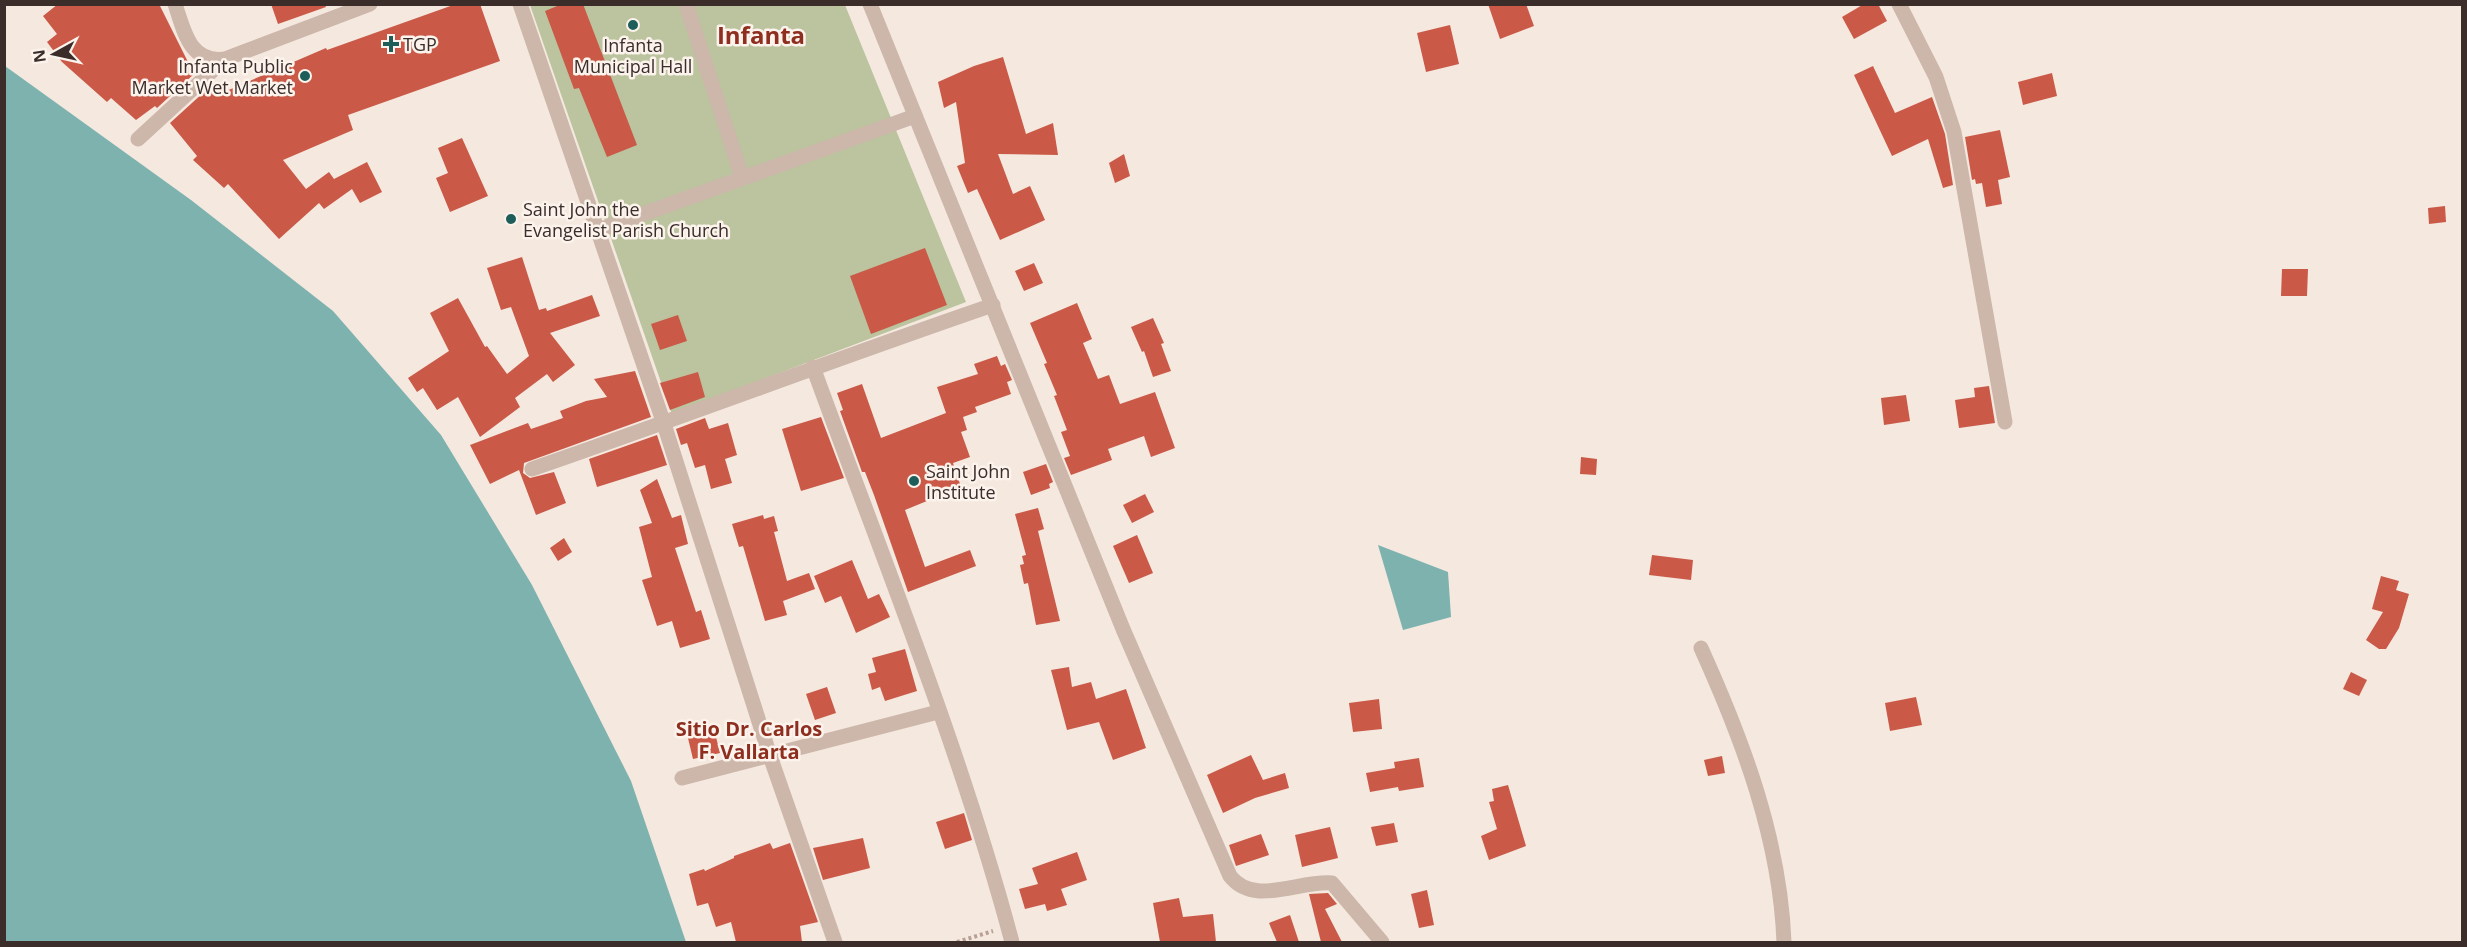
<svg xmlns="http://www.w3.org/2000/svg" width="2467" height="947" font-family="'Open Sans',sans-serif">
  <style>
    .green { fill: #bbc49e }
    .water { fill: #7db2af }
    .building { fill: #ca5947 }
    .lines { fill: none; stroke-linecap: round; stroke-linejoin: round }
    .path { stroke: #b9a094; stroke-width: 4; stroke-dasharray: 3 3; stroke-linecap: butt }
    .minor { stroke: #cdb6aa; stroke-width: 15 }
    .poi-dot { fill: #1d5e5b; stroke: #fbf3ec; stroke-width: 2 }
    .labels { text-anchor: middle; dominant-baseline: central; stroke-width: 5; stroke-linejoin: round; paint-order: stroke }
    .poi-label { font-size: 18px; fill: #3a2d2a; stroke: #fbf3ec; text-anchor: start }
    .neighbourhood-label { font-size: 20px; font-weight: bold; fill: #8d2e1f; stroke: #fbf3ec }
    .district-label { font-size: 24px; font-weight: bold; fill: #8d2e1f; stroke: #fbf3ec }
  </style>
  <rect width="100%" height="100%" fill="#f4e8df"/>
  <path class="green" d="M 530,5 L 845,5 L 966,302 L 672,414 Z"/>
  <g class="water">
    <path d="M 5,66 L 191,200 L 333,311 L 441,435 L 532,585 L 631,781 L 686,942 L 5,942 Z"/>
    <path d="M 1378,545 L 1448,572 L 1451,617 L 1403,630 Z"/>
  </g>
  <g class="building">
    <path d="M 58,4 L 159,4 L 194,74 L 157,108 L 155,106 L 136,120 L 111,98 L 107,102 L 62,62 L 47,42 L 57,34 L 43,16 Z"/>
    <path d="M 271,4 L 325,4 L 326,7 L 278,24 Z"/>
    <path d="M 456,4 L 480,4 L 500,61 L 348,115 L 353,130 L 283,160 L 306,189 L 329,172 L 334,179 L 367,162 L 382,192 L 360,203 L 352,189 L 324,209 L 319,203 L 279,239 L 228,184 L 224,188 L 193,160 L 197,156 L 170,123 L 215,82 L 224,92 L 326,48 L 327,50 Z"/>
    <path d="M 562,4 L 583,4 L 637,145 L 607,157 L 579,88 L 574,89 L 545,11 Z"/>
    <path d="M 1488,4 L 1526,4 L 1534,26 L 1500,39 Z"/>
    <path d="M 1864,4 L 1878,4 L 1887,21 L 1854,39 L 1842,17 Z"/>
    <path d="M 1450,25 L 1459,64 L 1426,72 L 1417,33 Z"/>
    <path d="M 1003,57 L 1026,134 L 1053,123 L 1058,155 L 998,154 L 1013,194 L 1030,186 L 1045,220 L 1000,240 L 977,189 L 968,193 L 957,166 L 965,163 L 956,102 L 944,108 L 938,82 L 974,66 Z"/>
    <path d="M 1873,66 L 1895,113 L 1932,97 L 1945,134 L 1953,185 L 1943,188 L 1928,139 L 1892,156 L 1854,75 Z"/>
    <path d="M 2052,73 L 2057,96 L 2023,105 L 2018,82 Z"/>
    <path d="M 2000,130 L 2010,177 L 1998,180 L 2002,204 L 1986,207 L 1982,183 L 1976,184 L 1975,179 L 1972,180 L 1965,137 Z"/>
    <path d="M 462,138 L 488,196 L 450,212 L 436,178 L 448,173 L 438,148 Z"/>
    <path d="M 1124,154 L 1130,176 L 1115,183 L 1109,163 Z"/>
    <path d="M 2445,206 L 2446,222 L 2429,224 L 2428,208 Z"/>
    <path d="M 925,248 L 947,305 L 871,334 L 850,276 Z"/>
    <path d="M 522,257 L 539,310 L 546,308 L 547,311 L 592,295 L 600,316 L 550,333 L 575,365 L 553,382 L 547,374 L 515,398 L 520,407 L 480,437 L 458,397 L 437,410 L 423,388 L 417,392 L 408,378 L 449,351 L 430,313 L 458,298 L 485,347 L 487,346 L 507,374 L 529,356 L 511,307 L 501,310 L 487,268 Z"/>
    <path d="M 1034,263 L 1043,283 L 1024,291 L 1015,271 Z"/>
    <path d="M 2282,269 L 2308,269 L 2307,296 L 2281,296 Z"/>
    <path d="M 1077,303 L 1092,339 L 1083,343 L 1098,379 L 1109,375 L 1120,404 L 1155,392 L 1175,448 L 1151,457 L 1144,436 L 1108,449 L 1112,460 L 1071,475 L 1064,458 L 1070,456 L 1061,432 L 1067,430 L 1054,396 L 1057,395 L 1044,364 L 1047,363 L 1030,323 Z"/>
    <path d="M 678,315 L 687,341 L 660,350 L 651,324 Z"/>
    <path d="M 1153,318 L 1164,343 L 1161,344 L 1171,371 L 1153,377 L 1144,351 L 1142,352 L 1131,327 Z"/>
    <path d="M 997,356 L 1001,366 L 1005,364 L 1012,380 L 1007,382 L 1011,394 L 975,407 L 977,412 L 963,417 L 967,430 L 961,432 L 970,457 L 953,463 L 961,487 L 905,510 L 925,567 L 970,550 L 976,566 L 908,592 L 874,495 L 865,472 L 862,472 L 840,411 L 843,410 L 837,393 L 862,384 L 881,438 L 946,413 L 937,387 L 978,374 L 974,364 Z"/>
    <path d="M 635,371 L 651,417 L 524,463 L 523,473 L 530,478 L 554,472 L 566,503 L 536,515 L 519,470 L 490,484 L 470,445 L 528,423 L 531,429 L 563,418 L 560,411 L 586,401 L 607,397 L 594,379 Z"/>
    <path d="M 698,372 L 705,397 L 670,410 L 660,383 Z"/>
    <path d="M 1989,386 L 1995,423 L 1959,428 L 1955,400 L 1975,397 L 1974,388 Z"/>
    <path d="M 1906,395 L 1910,421 L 1884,425 L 1881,398 Z"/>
    <path d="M 821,417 L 844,478 L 801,491 L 782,429 Z"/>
    <path d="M 705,418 L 709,429 L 728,423 L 737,455 L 725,459 L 732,483 L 711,489 L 705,465 L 695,468 L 687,443 L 681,445 L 676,429 Z"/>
    <path d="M 657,435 L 667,465 L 597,487 L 589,459 Z"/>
    <path d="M 1581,457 L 1597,459 L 1596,475 L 1580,474 Z"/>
    <path d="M 1046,464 L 1053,482 L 1049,484 L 1050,488 L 1031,495 L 1023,472 Z"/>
    <path d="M 657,479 L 672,518 L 681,515 L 688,544 L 675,548 L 696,612 L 701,610 L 710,639 L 680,648 L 672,621 L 657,626 L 642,580 L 652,577 L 639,527 L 652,523 L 640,490 Z"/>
    <path d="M 1145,494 L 1154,512 L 1132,523 L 1123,505 Z"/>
    <path d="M 1038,508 L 1044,529 L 1038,531 L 1060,621 L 1036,625 L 1028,583 L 1024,584 L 1020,565 L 1024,564 L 1022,556 L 1026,555 L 1015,514 Z"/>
    <path d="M 763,515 L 764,519 L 774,516 L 778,531 L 774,532 L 787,581 L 809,573 L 815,589 L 783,601 L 787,615 L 765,621 L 743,546 L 739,547 L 732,524 Z"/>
    <path d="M 1137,535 L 1153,573 L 1129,583 L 1113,546 Z"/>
    <path d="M 564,538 L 572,552 L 558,561 L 550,548 Z"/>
    <path d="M 1652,555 L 1693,560 L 1691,580 L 1649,575 Z"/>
    <path d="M 852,560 L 868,599 L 879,594 L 890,617 L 856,633 L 841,596 L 825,603 L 814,576 Z"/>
    <path d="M 2381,576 L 2399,581 L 2396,590 L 2409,594 L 2399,628 L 2386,649 L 2379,649 L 2366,640 L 2383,612 L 2372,609 Z"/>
    <path d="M 905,649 L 917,691 L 885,701 L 880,687 L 872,690 L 868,674 L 876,672 L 872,658 Z"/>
    <path d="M 1069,667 L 1072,687 L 1091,682 L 1096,699 L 1126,689 L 1146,748 L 1113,760 L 1099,722 L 1067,730 L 1051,670 Z"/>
    <path d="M 2351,672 L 2367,680 L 2359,696 L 2343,689 Z"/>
    <path d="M 827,687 L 836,713 L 815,720 L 806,694 Z"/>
    <path d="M 1916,697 L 1922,725 L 1890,731 L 1885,703 Z"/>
    <path d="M 1379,699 L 1382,729 L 1353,732 L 1349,703 Z"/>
    <path d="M 714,729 L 720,753 L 693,759 L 687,734 Z"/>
    <path d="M 1251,755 L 1263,780 L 1285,773 L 1289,788 L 1255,798 L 1223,813 L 1207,775 Z"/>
    <path d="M 1722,756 L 1725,773 L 1708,776 L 1704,760 Z"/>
    <path d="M 1419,758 L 1424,787 L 1399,791 L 1398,787 L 1370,792 L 1366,773 L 1395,768 L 1394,762 Z"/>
    <path d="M 1508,785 L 1526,846 L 1489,860 L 1481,836 L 1497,829 L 1489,802 L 1494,801 L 1492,789 Z"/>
    <path d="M 964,813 L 972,840 L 945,849 L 936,822 Z"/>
    <path d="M 1394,823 L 1398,842 L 1376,846 L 1371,827 Z"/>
    <path d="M 1330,827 L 1338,858 L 1302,867 L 1295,835 Z"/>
    <path d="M 1261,834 L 1269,855 L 1236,866 L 1229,845 Z"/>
    <path d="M 863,838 L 870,868 L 823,880 L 813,848 Z"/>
    <path d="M 770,843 L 773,849 L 790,843 L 818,922 L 800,926 L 802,942 L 736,942 L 731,922 L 716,927 L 708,903 L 697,906 L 689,874 L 704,869 L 705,871 L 734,858 L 734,856 Z"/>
    <path d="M 1077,852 L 1087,880 L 1061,889 L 1067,905 L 1047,911 L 1045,904 L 1025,909 L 1019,889 L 1038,884 L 1032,868 Z"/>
    <path d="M 1427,890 L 1434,925 L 1419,928 L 1411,894 Z"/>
    <path d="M 1328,893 L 1337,904 L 1325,909 L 1342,942 L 1321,942 L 1309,894 Z"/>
    <path d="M 1179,898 L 1183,917 L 1213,914 L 1216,942 L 1160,942 L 1153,903 Z"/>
    <path d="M 1290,915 L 1299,942 L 1277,942 L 1269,923 Z"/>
  </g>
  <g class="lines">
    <path class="path" d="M 957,942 L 993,931"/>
    <g class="minor">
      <path d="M 175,4 C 184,31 190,64 225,59 L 370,4"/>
      <path d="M 520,4 L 664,424 L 770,756 L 835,942"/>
      <path d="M 686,4 L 742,177"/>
      <path d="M 870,4 L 1123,629 L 1230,876 C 1254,907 1299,880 1332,883 L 1382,942"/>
      <path d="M 1899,4 L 1936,77 L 1954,132 L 2005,422"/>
      <path d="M 138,139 L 212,71 L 214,61"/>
      <path d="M 596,231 L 915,116"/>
      <path d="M 813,367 C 882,557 960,747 1012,942"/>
      <path d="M 532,469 C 686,416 838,358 993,305"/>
      <path d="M 1701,648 C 1743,741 1780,839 1784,942"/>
      <path d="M 682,778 L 938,712"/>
    </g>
  </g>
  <g class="poi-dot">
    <circle cx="633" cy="25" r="6"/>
    <path d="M388 35h6v6h6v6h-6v6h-6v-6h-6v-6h6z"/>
    <circle cx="305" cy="76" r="6"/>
    <circle cx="511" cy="219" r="6"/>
    <circle cx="914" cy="481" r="6"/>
  </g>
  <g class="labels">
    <g class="poi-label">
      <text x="403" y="44">TGP</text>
      <text x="633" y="45" text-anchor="middle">Infanta<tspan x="633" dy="21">Municipal Hall</tspan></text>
      <text x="293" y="66" text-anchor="end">Infanta Public<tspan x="293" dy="21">Market Wet Market</tspan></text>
      <text x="523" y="209">Saint John the<tspan x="523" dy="21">Evangelist Parish Church</tspan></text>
      <text x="926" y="471">Saint John<tspan x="926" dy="21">Institute</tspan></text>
    </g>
    <g class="neighbourhood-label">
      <text x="749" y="728">Sitio Dr. Carlos<tspan x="749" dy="23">F. Vallarta</tspan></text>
    </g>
    <g class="district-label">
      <text x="761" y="34">Infanta</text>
    </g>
  </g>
  <rect width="2467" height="947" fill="none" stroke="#3a2d2a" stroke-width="12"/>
  <g transform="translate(54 54) rotate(262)" stroke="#fbf3ec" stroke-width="4.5" paint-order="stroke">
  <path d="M0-4.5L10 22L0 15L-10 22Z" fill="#3a2d2a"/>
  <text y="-9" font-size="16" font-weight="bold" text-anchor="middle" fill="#3a2d2a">N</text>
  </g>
</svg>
